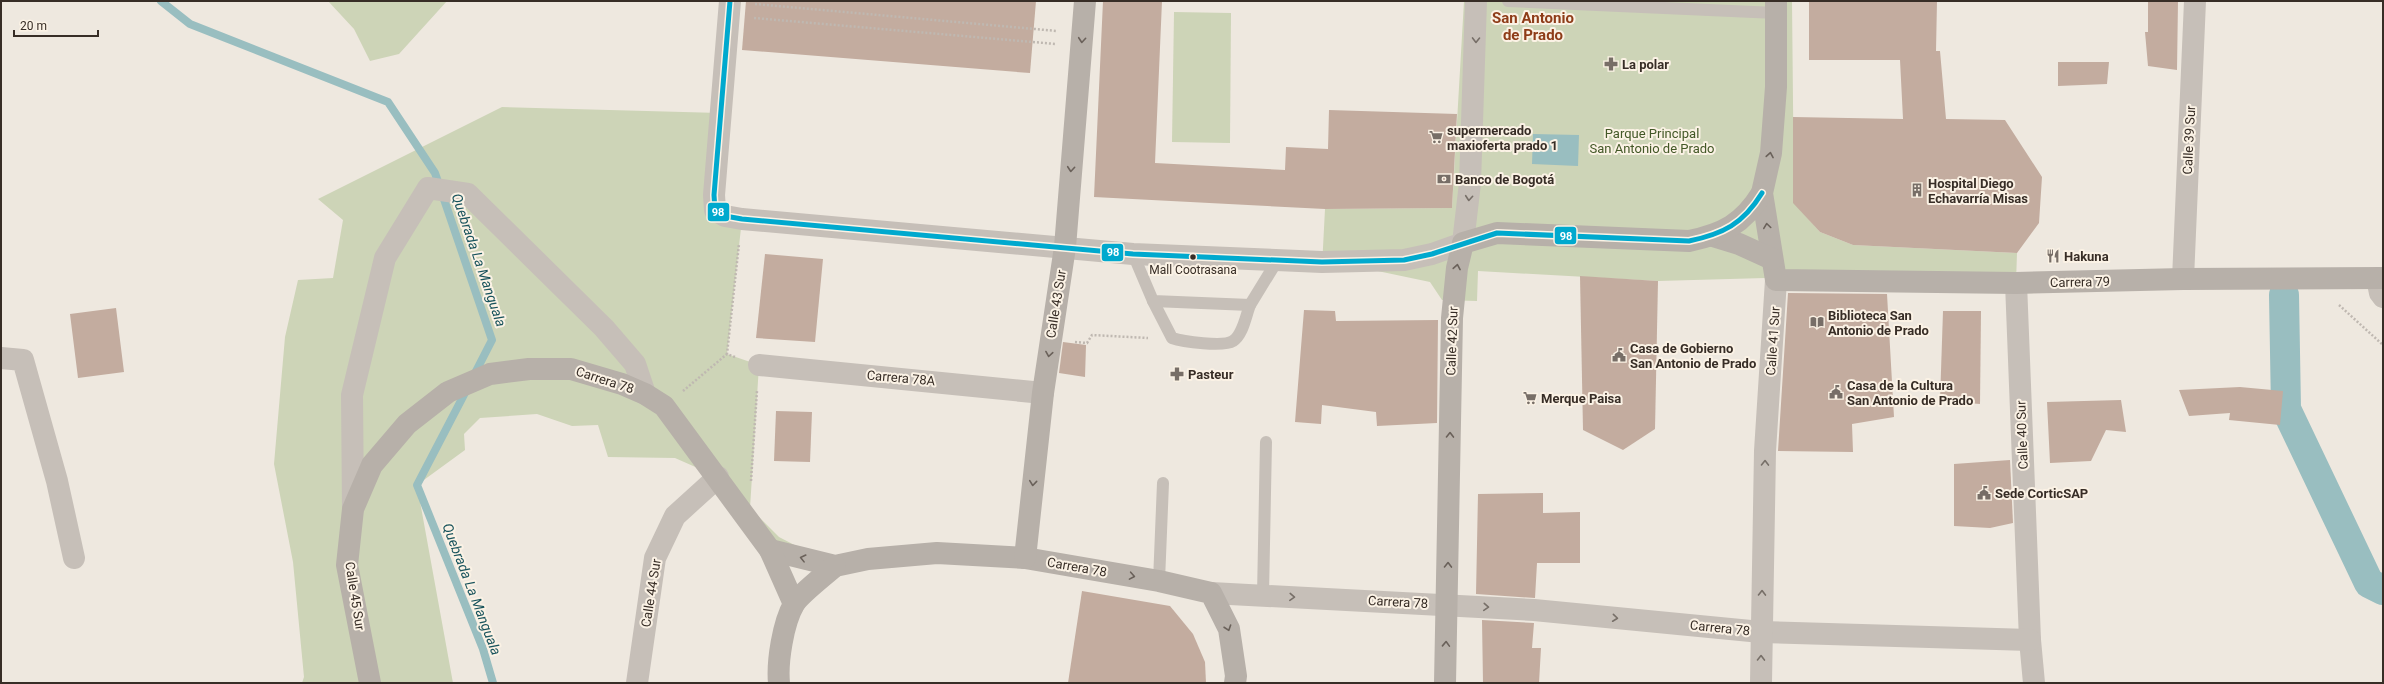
<svg xmlns="http://www.w3.org/2000/svg" width="2384" height="684" font-family="Roboto,sans-serif">
  <style>
    .green { fill: #cdd4b7 }
    .water { fill: #99bec0 }
    .lines { fill: none; stroke-linecap: round; stroke-linejoin: round }
    .stream { stroke: #99bec0; stroke-width: 8 }
    .canal { stroke: #99bec0; stroke-width: 30 }
    .building { fill: #c3ac9f }
    .path { stroke: #bfb8b1; stroke-width: 2.5; stroke-dasharray: 2 2; stroke-linecap: butt }
    .lane { stroke: #c6bfb8; stroke-width: 12 }
    .street { stroke: #c6bfb8; stroke-width: 22 }
    .secondary { stroke: #b7b0a9; stroke-width: 22 }
    .bus-1-casing { stroke: #fbf2e5; stroke-width: 8 }
    .bus-1 { stroke: #00a9ce; stroke-width: 5 }
    .oneway { stroke: #6a615a }
    .oneway2 { stroke: #776f68 }
    .bus-dot { fill: #372d26; stroke: #fbf2e5; stroke-width: 1.5 }
    .labels { text-anchor: middle; dominant-baseline: central; stroke-width: 4; stroke-linejoin: round; paint-order: stroke }
    .bus-label { font-size: 12px; fill: #372d26; stroke: #fbf2e5 }
    .poi-label { font-size: 13px; font-weight: bold; fill: #372d26; stroke: #fbf2e5; text-anchor: start }
    .park-label { font-size: 13px; fill: #435827; stroke: #fbf2e5 }
    .street-label { font-size: 13px; fill: #372d26; stroke: #fbf2e5 }
    .water-label { font-size: 14px; font-style: italic; fill: #18535c; stroke: #fbf2e5 }
    .quarter-label { font-size: 15px; font-weight: bold; fill: #8e3c18; stroke: #fbf2e5 }
    .line-badge { stroke: #fbf2e5; stroke-width: 1.5 }
    .badge-label { font-size: 11px; text-anchor: middle; font-weight: bold; fill: #fff }
  </style>
  <rect width="100%" height="100%" fill="#eee8df"/>
  <g class="green">
    <path d="M 328,1 L 447,1 L 399,54 L 370,61 L 354,29 Z"/>
    <path d="M 1464,1 L 1792,1 L 1794,203 L 1820,232 L 1853,245 L 2017,253 L 2016,283 L 1765,278 L 1658,281 L 1478,271 L 1477,301 L 1442,300 L 1430,282 L 1368,269 L 1322,267 L 1325,209 L 1452,208 Z"/>
    <path d="M 1174,12 L 1231,13 L 1230,143 L 1172,142 Z"/>
    <path d="M 502,107 L 720,113 L 714,195 L 742,219 L 727,354 L 759,365 L 750,508 L 779,537 L 835,566 L 770,550 L 718,477 L 675,458 L 608,457 L 598,425 L 572,426 L 537,414 L 480,418 L 464,434 L 465,450 L 417,485 L 453,683 L 302,683 L 304,677 L 293,562 L 274,464 L 285,337 L 298,280 L 333,278 L 343,220 L 318,199 Z"/>
  </g>
  <path class="water" d="M 1533,134 L 1579,135 L 1578,166 L 1532,164 Z"/>
  <g class="lines">
    <g class="stream">
      <path d="M 161,1 L 190,24 L 388,102 L 435,173 L 492,340 L 473,377"/>
      <path d="M 467,389 L 417,485 L 483,649 L 493,683"/>
    </g>
    <path class="canal" d="M 2284,295 L 2286,409 L 2369,583 L 2383,590"/>
  </g>
  <g class="building">
    <path d="M 746,1 L 1036,1 L 1030,73 L 742,50 Z"/>
    <path d="M 1103,1 L 1162,1 L 1155,163 L 1285,170 L 1286,147 L 1328,149 L 1329,110 L 1457,114 L 1452,208 L 1325,209 L 1094,197 Z"/>
    <path d="M 1809,1 L 1937,1 L 1936,51 L 1940,51 L 1946,119 L 2005,120 L 2042,177 L 2039,223 L 2017,253 L 1853,245 L 1820,232 L 1793,203 L 1793,117 L 1903,119 L 1900,60 L 1809,60 Z"/>
    <path d="M 2148,1 L 2178,1 L 2177,70 L 2148,66 L 2145,32 L 2148,32 Z"/>
    <path d="M 2058,62 L 2109,62 L 2107,84 L 2058,86 Z"/>
    <path d="M 765,254 L 823,259 L 815,342 L 756,338 Z"/>
    <path d="M 1580,276 L 1658,281 L 1655,429 L 1623,450 L 1583,430 Z"/>
    <path d="M 1788,293 L 1887,294 L 1894,417 L 1852,424 L 1853,452 L 1778,451 Z"/>
    <path d="M 116,308 L 124,372 L 78,378 L 70,314 Z"/>
    <path d="M 1304,310 L 1335,311 L 1336,321 L 1438,320 L 1437,423 L 1377,426 L 1376,412 L 1322,405 L 1321,424 L 1295,422 Z"/>
    <path d="M 1943,311 L 1981,311 L 1980,404 L 1940,401 Z"/>
    <path d="M 1063,342 L 1086,345 L 1085,377 L 1059,373 Z"/>
    <path d="M 2240,387 L 2283,391 L 2280,425 L 2229,420 L 2230,413 L 2189,416 L 2179,390 Z"/>
    <path d="M 2121,400 L 2126,432 L 2106,430 L 2091,461 L 2050,463 L 2047,402 Z"/>
    <path d="M 776,411 L 812,412 L 810,462 L 774,461 Z"/>
    <path d="M 2010,460 L 2013,523 L 1990,528 L 1954,526 L 1954,464 Z"/>
    <path d="M 1543,493 L 1543,513 L 1580,512 L 1580,563 L 1537,563 L 1535,598 L 1476,594 L 1478,494 Z"/>
    <path d="M 1082,591 L 1170,606 L 1193,634 L 1205,662 L 1206,683 L 1068,683 Z"/>
    <path d="M 1482,620 L 1534,623 L 1532,648 L 1541,648 L 1539,683 L 1483,683 Z"/>
  </g>
  <g class="lines">
    <g class="path">
      <path d="M 755,4 L 1057,31"/>
      <path d="M 754,18 L 1056,44"/>
      <path d="M 2339,305 L 2383,345"/>
      <path d="M 1075,342 L 1087,343 L 1092,335 L 1148,338"/>
      <path d="M 735,357 L 727,354 L 739,244"/>
      <path d="M 683,391 L 727,354"/>
      <path d="M 751,481 L 757,391"/>
    </g>
    <g class="lane">
      <path d="M 1508,1 L 1776,13"/>
      <path d="M 1133,254 L 1153,301 L 1250,305 L 1277,261"/>
      <path d="M 1153,301 L 1172,338 C 1183,342 1224,347 1233,341 C 1243,335 1246,315 1250,305"/>
      <path d="M 1159,581 L 1163,483"/>
      <path d="M 1263,595 L 1266,442"/>
    </g>
    <g class="street">
      <path d="M 730,1 L 714,195 L 715,210 L 725,216 L 742,219 L 1133,254 L 1322,262 L 1404,260 L 1432,254 L 1463,243 L 1470,183 L 1476,1"/>
      <path d="M 2377,278 L 2380,293 L 2383,297"/>
      <path d="M 2183,279 L 2195,1"/>
      <path d="M 2016,283 L 2030,640 L 2034,683"/>
      <path d="M 1,358 L 23,360 L 57,481 L 74,558"/>
      <path d="M 759,365 L 1043,393"/>
      <path d="M 353,509 L 352,395 L 385,258 L 428,188 L 468,194 L 604,328 L 635,364 L 645,394"/>
      <path d="M 1211,593 L 1534,610 L 1761,632 L 2030,640"/>
      <path d="M 637,683 L 655,558 L 675,516 L 718,477"/>
      <path d="M 1761,683 L 1765,451 L 1776,280"/>
    </g>
    <g class="secondary">
      <path d="M 1776,1 L 1776,87 L 1771,153 L 1762,193 L 1776,280 L 2016,283 L 2183,279 L 2383,278"/>
      <path d="M 1713,236 L 1739,244 L 1772,259"/>
      <path d="M 770,550 L 835,566 L 868,559 L 937,553 L 1025,558 L 1159,581 L 1211,593 L 1229,629 L 1236,676 L 1235,683"/>
      <path d="M 1025,558 L 1043,393 L 1065,247 L 1085,1"/>
      <path d="M 370,683 L 347,565 L 353,509 L 372,465 L 407,424 L 448,392 L 490,374 L 529,369 L 571,369 L 622,384 L 645,394 L 664,406 L 770,550 L 794,604"/>
      <path d="M 779,683 C 777,662 783,623 794,604 C 800,594 825,575 835,566"/>
      <path d="M 1445,683 L 1452,318 L 1457,268 L 1463,243 L 1497,233 L 1689,241 C 1723,234 1743,224 1762,193"/>
    </g>
    <g class="bus-1-casing">
      <path id="bus-1" d="M 730,1 L 714,195 L 715,210 L 725,216 L 742,219 L 1133,254 L 1322,262 L 1404,260 L 1432,254 L 1497,233 L 1689,241 C 1723,234 1743,224 1762,193"/>
    </g>
    <use href="#bus-1" class="bus-1"/>
  </g>
  <defs><path id="oneway-chevron" d="M-2-3.5L2.5 0L-2 3.5" fill="none" stroke-width="1.6" stroke-linecap="round" stroke-linejoin="round"/></defs>
  <g class="oneway">
    <use href="#oneway-chevron" transform="translate(1082 40) rotate(95)"/>
    <use href="#oneway-chevron" transform="translate(1770 155) rotate(-80)"/>
    <use href="#oneway-chevron" transform="translate(1071 169) rotate(95)"/>
    <use href="#oneway-chevron" transform="translate(1767 226) rotate(-98)"/>
    <use href="#oneway-chevron" transform="translate(1457 267) rotate(-80)"/>
    <use href="#oneway-chevron" transform="translate(1049 354) rotate(99)"/>
    <use href="#oneway-chevron" transform="translate(1450 435) rotate(-89)"/>
    <use href="#oneway-chevron" transform="translate(1033 483) rotate(96)"/>
    <use href="#oneway-chevron" transform="translate(803 558) rotate(-166)"/>
    <use href="#oneway-chevron" transform="translate(1448 565) rotate(-89)"/>
    <use href="#oneway-chevron" transform="translate(1132 576) rotate(10)"/>
    <use href="#oneway-chevron" transform="translate(1228 628) rotate(71)"/>
    <use href="#oneway-chevron" transform="translate(1446 644) rotate(-88)"/>
  </g>
  <g class="oneway2">
    <use href="#oneway-chevron" transform="translate(1476 40) rotate(91)"/>
    <use href="#oneway-chevron" transform="translate(1469 198) rotate(95)"/>
    <use href="#oneway-chevron" transform="translate(1765 463) rotate(-89)"/>
    <use href="#oneway-chevron" transform="translate(1762 593) rotate(-89)"/>
    <use href="#oneway-chevron" transform="translate(1292 597) rotate(3)"/>
    <use href="#oneway-chevron" transform="translate(1486 607) rotate(4)"/>
    <use href="#oneway-chevron" transform="translate(1615 618) rotate(6)"/>
    <use href="#oneway-chevron" transform="translate(1761 658) rotate(-89)"/>
  </g>
  <defs>
    <g id="pharmacy-bare" transform="scale(1.08)"><path d="M-2-6h4v4h4v4h-4v4h-4v-4h-4v-4h4Z" fill="#776e67" stroke="#fbf2e5" stroke-width="2.5" paint-order="stroke"/></g>
    <g id="supermarket-bare" transform="scale(1.08)"><path d="M-6-5.5h2.5l.6 2H6L4.5 2H-2.5L-4.4-4H-6ZM-1.5 3.2a1.3 1.3 0 1 0 .1 0ZM3 3.2a1.3 1.3 0 1 0 .1 0Z" fill="#776e67" stroke="#fbf2e5" stroke-width="2.5" paint-order="stroke"/></g>
    <g id="bank-bare" transform="scale(1.08)"><path d="M-6-4H6V4H-6ZM0-2.3a2.3 2.3 0 1 0 0 4.6a2.3 2.3 0 1 0 0-4.6Z" fill="#776e67" stroke="#fbf2e5" stroke-width="2.5" paint-order="stroke"/></g>
    <g id="building-bare" transform="scale(1.08)"><path d="M-4-6H4V6H1V3H-1V6H-4ZM-2.5-4.3h1.7v1.8h-1.7ZM.8-4.3h1.7v1.8H.8ZM-2.5-1h1.7V.8h-1.7ZM.8-1h1.7V.8H.8Z" fill="#776e67" stroke="#fbf2e5" stroke-width="2.5" paint-order="stroke"/></g>
    <g id="restaurant-bare" transform="scale(1.08)"><path d="M-5-6h1v4h1v-4h1v4h1v-4h1v5L-1.5 .5V6h-2V.5L-5-1ZM5-6V6H3V1.5H1.5Q1.5-4 5-6Z" fill="#776e67" stroke="#fbf2e5" stroke-width="2.5" paint-order="stroke"/></g>
    <g id="library-bare" transform="scale(1.08)"><path d="M-6-4Q-3-5.5-.7-3.5V5Q-3 3-6 4ZM6-4Q3-5.5 .7-3.5V5Q3 3 6 4Z" fill="#776e67" stroke="#fbf2e5" stroke-width="2.5" paint-order="stroke"/></g>
    <g id="civic-bare" transform="scale(1.08)"><path d="M-.6-6.5H3V-4.5H.6V-3L4-1V1h2V6H-6V1h2V-1L-.6-3ZM-1.2 2.5V6h2.4V2.5Z" fill="#776e67" stroke="#fbf2e5" stroke-width="2.5" paint-order="stroke"/></g>
  </defs>
  <g fill-rule="evenodd">
    <use href="#pharmacy-bare" x="1611" y="64"/>
    <use href="#supermarket-bare" x="1436" y="137"/>
    <use href="#bank-bare" x="1444" y="179"/>
    <use href="#building-bare" x="1917" y="190"/>
    <use href="#restaurant-bare" x="2053" y="256"/>
    <use href="#library-bare" x="1817" y="322"/>
    <use href="#civic-bare" x="1619" y="355"/>
    <use href="#pharmacy-bare" x="1177" y="374"/>
    <use href="#civic-bare" x="1836" y="392"/>
    <use href="#supermarket-bare" x="1530" y="398"/>
    <use href="#civic-bare" x="1984" y="493"/>
  </g>
  <circle class="bus-dot" cx="1193" cy="257" r="3.5"/>
  <g class="labels">
    <g class="bus-label">
      <text x="1193" y="270">Mall Cootrasana</text>
    </g>
    <g class="poi-label">
      <text x="1622" y="64">La polar</text>
      <text x="1447" y="130">supermercado<tspan x="1447" dy="15">maxioferta prado 1</tspan></text>
      <text x="1455" y="179">Banco de Bogotá</text>
      <text x="1928" y="183">Hospital Diego<tspan x="1928" dy="15">Echavarría Misas</tspan></text>
      <text x="2064" y="256">Hakuna</text>
      <text x="1828" y="315">Biblioteca San<tspan x="1828" dy="15">Antonio de Prado</tspan></text>
      <text x="1630" y="348">Casa de Gobierno<tspan x="1630" dy="15">San Antonio de Prado</tspan></text>
      <text x="1188" y="374">Pasteur</text>
      <text x="1847" y="385">Casa de la Cultura<tspan x="1847" dy="15">San Antonio de Prado</tspan></text>
      <text x="1541" y="398">Merque Paisa</text>
      <text x="1995" y="493">Sede CorticSAP</text>
    </g>
    <g class="park-label">
      <text x="1652" y="133">Parque Principal<tspan x="1652" dy="15">San Antonio de Prado</tspan></text>
    </g>
    <g class="street-label">
      <text transform="translate(2189 140) rotate(-87)">Calle 39 Sur</text>
      <text transform="translate(2080 282) rotate(-1)">Carrera 79</text>
      <text transform="translate(1056 304) rotate(-81)">Calle 43 Sur</text>
      <text transform="translate(1452 341) rotate(-88)">Calle 42 Sur</text>
      <text transform="translate(1773 341) rotate(-86)">Calle 41 Sur</text>
      <text transform="translate(901 378) rotate(5)">Carrera 78A</text>
      <text transform="translate(605 380) rotate(18)">Carrera 78</text>
      <text transform="translate(2022 435) rotate(-92)">Calle 40 Sur</text>
      <text transform="translate(1077 567) rotate(10)">Carrera 78</text>
      <text transform="translate(651 593) rotate(-81)">Calle 44 Sur</text>
      <text transform="translate(355 596) rotate(81)">Calle 45 Sur</text>
      <text transform="translate(1398 602) rotate(3)">Carrera 78</text>
      <text transform="translate(1720 628) rotate(6)">Carrera 78</text>
    </g>
    <g class="water-label">
      <text transform="translate(479 260) rotate(71)">Quebrada La Manguala</text>
      <text transform="translate(472 589) rotate(69)">Quebrada La Manguala</text>
    </g>
    <g class="quarter-label">
      <text x="1533" y="18">San Antonio<tspan x="1533" dy="17">de Prado</tspan></text>
    </g>
  </g>
  <g class="line-badge">
    <rect x="707" y="202" width="23" height="20" rx="4" fill="#00a9ce"/>
    <rect x="1554" y="226" width="23" height="19" rx="4" fill="#00a9ce"/>
    <rect x="1101" y="243" width="23" height="19" rx="4" fill="#00a9ce"/>
  </g>
  <g class="badge-label">
    <text x="718" y="216">98</text>
    <text x="1566" y="240">98</text>
    <text x="1113" y="256">98</text>
  </g>
  <rect width="2384" height="684" fill="none" stroke="#372d26" stroke-width="4"/>
  <path d="M14 30v6h84v-6" fill="none" stroke="#372d26" stroke-width="2"/>
  <text x="20" y="30" font-size="12" fill="#372d26" stroke="#fbf2e5" stroke-width="3" paint-order="stroke">20 m</text>
</svg>
